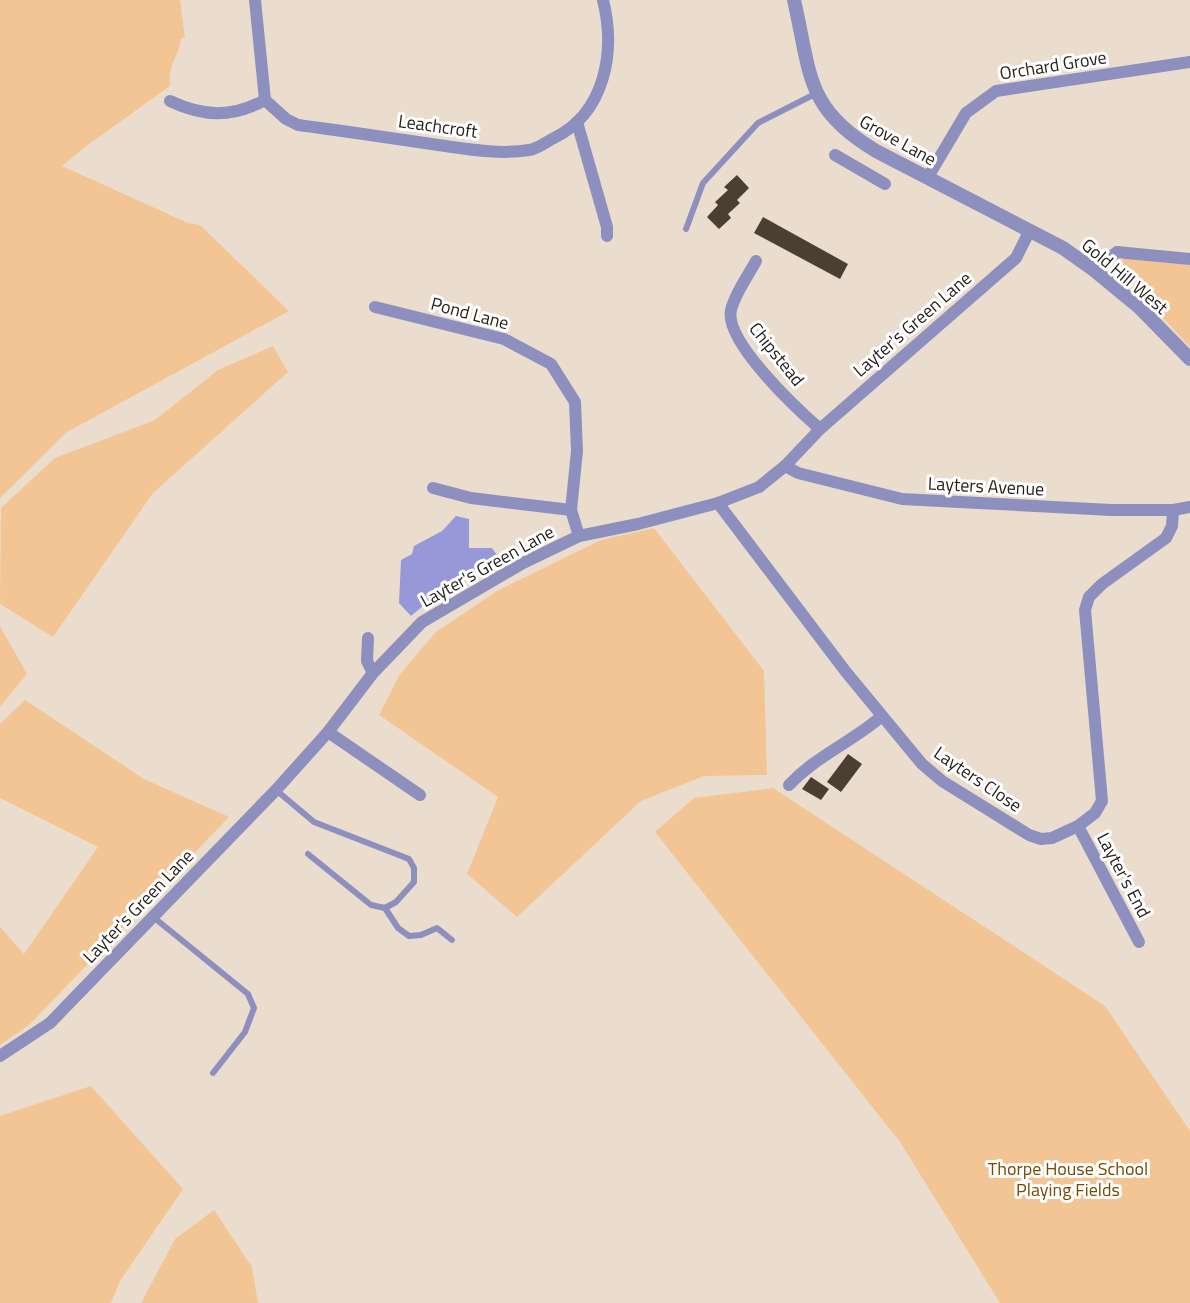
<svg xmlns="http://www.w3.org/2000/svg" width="1190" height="1303" font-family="'Titillium Web',sans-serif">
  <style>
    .green { fill: #f3c595 }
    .water { fill: #9698d8 }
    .building { fill: #4b3f33 }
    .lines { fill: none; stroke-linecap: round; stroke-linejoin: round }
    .service { stroke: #8d8fbe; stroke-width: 6 }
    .minor { stroke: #8d8fbe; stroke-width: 12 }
    .tertiary { stroke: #8d8fbe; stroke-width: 14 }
    .labels { text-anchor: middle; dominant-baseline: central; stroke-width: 6; stroke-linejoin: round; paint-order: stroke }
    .street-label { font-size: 18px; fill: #27221d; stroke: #fff }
    .park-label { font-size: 18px; fill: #784902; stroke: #fff }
  </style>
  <rect width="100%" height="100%" fill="#ebddce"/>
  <g class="green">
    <path d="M 0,0 L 180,0 L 185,38 L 181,38 C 179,58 168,62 170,86 L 85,147 L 62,166 L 188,223 L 200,225 L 289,311 L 67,432 L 0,498 Z"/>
    <path d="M 1125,258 L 1190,265 L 1190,347 L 1121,272 L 1119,264 Z"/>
    <path d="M 273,346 L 288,372 L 153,493 L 53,637 L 0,604 L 1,508 L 55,458 L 155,420 L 218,370 Z"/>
    <path d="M 654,528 L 764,671 L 767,775 L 704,776 L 641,801 L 517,917 L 467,874 L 498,797 L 379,715 L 400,674 L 436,632 L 497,591 L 601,540 Z"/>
    <path d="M 0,626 L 27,674 L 0,707 Z"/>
    <path d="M 25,700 L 144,779 L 229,817 L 29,1025 L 0,1045 L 0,927 L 24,954 L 98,847 L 0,798 L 0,724 Z"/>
    <path d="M 773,788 L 1105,1006 L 1190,1131 L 1190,1303 L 1000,1303 L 900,1142 L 655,832 L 694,798 Z"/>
    <path d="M 91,1086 L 183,1189 L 120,1281 L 111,1303 L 0,1303 L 0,1116 Z"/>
    <path d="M 214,1210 L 252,1267 L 258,1303 L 141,1303 L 175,1239 Z"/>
  </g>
  <path class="water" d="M 456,516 L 469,519 L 469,548 L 492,548 L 500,559 L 444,588 L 411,616 L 399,603 L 401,560 L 412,554 L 414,546 L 442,531 Z"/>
  <g class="building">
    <path d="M 737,175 L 749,188 L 737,200 L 740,203 L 728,214 L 731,218 L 719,229 L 707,217 L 718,205 L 715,202 L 728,190 L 724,187 Z"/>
    <path d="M 763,217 L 848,264 L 840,279 L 754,233 Z"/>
    <path d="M 848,754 L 862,764 L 841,792 L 827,782 Z"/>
    <path d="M 811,777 L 829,789 L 821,800 L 802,789 Z"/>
  </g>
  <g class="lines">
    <g class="service">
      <path d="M 686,229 L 703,183 L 758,123 L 815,94"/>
      <path d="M 276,790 L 314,822 L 409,859 L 414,868 L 414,882 L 396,902 L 385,908 L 371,905 L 308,854"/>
      <path d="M 385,908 L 398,928 L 409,936 L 421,935 L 437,928 L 452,940"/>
      <path d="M 152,916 L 248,994 L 254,1008 L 245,1032 L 213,1073"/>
    </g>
    <g class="minor">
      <path d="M 255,0 L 265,100 L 286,119 L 298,125 C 344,131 391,138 438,145 C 467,149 500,155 529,150 C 537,149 546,142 554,138 C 605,113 616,52 603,0"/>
      <path d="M 170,101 C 204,117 232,118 265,100"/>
      <path d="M 577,122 L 607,227 L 607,236"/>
      <path d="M 835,155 L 885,184"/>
      <path d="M 928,177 L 966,113 L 996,91 L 1190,62"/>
      <path d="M 756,261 C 748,276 735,293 731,310 C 724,341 797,409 820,429"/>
      <path d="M 1094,270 L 1117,252 L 1190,259"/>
      <path d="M 375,307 L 504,339 L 551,364 L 575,402 L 577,451 L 571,510 L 579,536"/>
      <path d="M 785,466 L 798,473 L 902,499 L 1111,510 L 1173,510 L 1190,507"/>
      <path d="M 433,488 L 471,498 L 571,510"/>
      <path d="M 718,503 L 846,672 L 922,764 L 942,781 L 1029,835 L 1041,839 L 1052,838 L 1078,826 L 1095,813 L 1102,801 L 1085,610 L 1089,597 L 1102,584 L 1166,538 L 1172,526 L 1173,510"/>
      <path d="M 368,638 L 367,661 L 373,673"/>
      <path d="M 328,732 L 420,795"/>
      <path d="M 789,785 C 816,756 852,742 882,716"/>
      <path d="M 1078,826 L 1139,942"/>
      <path d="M 0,1056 L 50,1023 L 79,993 L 276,790 L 328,732 L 373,673 L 422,622 L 523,563 L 579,536 L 638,524 L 718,503 L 759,487 L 785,466 L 820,429 L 1016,258 L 1029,232"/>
    </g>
    <path class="tertiary" d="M 794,0 C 811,74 805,109 876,151 L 1063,248 L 1094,270 L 1139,307 L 1190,359"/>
  </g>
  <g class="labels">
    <g class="street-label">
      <text transform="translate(1053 65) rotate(-9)">Orchard Grove</text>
      <text transform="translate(438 126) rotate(8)">Leachcroft</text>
      <text transform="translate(898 140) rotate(29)">Grove Lane</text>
      <text transform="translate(1125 276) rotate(40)">Gold Hill West</text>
      <text transform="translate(470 313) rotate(15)">Pond Lane</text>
      <text transform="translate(912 324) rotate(-41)">Layter's Green Lane</text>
      <text transform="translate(777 354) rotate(51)">Chipstead</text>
      <text transform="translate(986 486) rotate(3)">Layters Avenue</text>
      <text transform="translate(487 566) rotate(-29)">Layter's Green Lane</text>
      <text transform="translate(978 779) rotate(34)">Layters Close</text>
      <text transform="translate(1124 875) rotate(62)">Layter's End</text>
      <text transform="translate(138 906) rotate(-46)">Layter's Green Lane</text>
    </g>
    <g class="park-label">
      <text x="1068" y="1168">Thorpe House School<tspan x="1068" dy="21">Playing Fields</tspan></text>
    </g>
  </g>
</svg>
